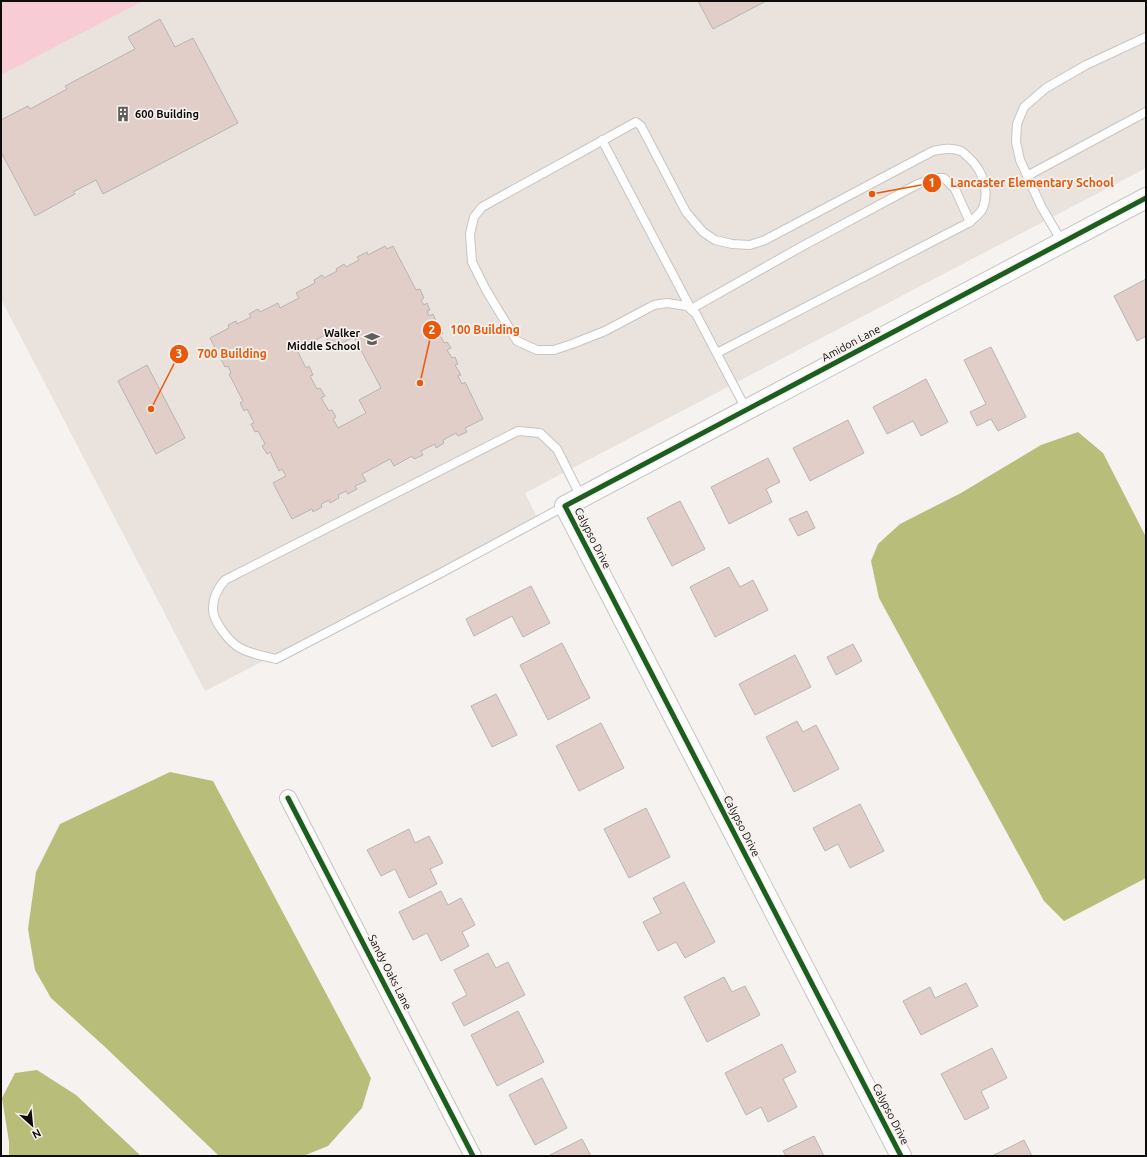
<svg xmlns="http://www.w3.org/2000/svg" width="1147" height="1157" font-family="Ubuntu,sans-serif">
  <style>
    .built { fill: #eae2dc }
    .green { fill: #f8ccd4 }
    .water { fill: #b8bd79 }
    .building { fill: #e2cec9; stroke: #b7b5b4; fill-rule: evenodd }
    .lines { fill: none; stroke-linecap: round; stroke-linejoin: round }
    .service-casing { stroke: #c7c5c3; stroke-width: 10 }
    .minor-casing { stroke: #c7c5c3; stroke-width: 18 }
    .tertiary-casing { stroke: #c7c5c3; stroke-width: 22 }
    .service { stroke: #fefdfd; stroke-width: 8 }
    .minor { stroke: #fefdfd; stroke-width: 16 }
    .tertiary { stroke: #fefdfd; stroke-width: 20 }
    .cycleway-casing { stroke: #f7f1ed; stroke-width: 8 }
    .cycleway { stroke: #1b5e20; stroke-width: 5 }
    .labels { text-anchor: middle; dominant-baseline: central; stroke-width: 3.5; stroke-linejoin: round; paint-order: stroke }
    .poi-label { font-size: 11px; font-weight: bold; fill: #0e0c0b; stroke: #f7f1ed; text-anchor: start }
    .street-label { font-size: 11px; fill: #0e0c0b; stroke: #f7f1ed }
    .leader { fill: none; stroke: #e8590c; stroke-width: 1.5 }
    .callout-dot { fill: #e8590c; stroke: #f7f1ed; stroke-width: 1.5 }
    .mark-label { font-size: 12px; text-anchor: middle; font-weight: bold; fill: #fff }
    .callout-label { font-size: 12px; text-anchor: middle; font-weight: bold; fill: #e8590c; stroke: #f7f1ed; stroke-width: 3.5; stroke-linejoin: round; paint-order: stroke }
  </style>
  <rect width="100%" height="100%" fill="#f5f2ef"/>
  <path class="built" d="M 1,1 L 1146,1 L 1146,168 L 525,493 L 538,519 L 205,691 L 1,299 Z"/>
  <path class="green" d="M 1,1 L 143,1 L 1,75 Z"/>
  <g class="water">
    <path d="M 1078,432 L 1103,453 L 1146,537 L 1146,878 L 1064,921 L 1044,901 L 879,598 L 871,561 L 878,544 L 900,524 L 961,493 L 1041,445 Z"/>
    <path d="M 170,772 L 213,781 L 371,1078 L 362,1108 L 328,1146 L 303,1156 L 219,1156 L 104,1046 L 51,998 L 35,970 L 28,929 L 36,872 L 60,824 Z"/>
    <path d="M 37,1070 L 76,1095 L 141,1156 L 9,1156 L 9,1142 L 2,1098 L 15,1073 Z"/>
  </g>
  <g class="building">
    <path d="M 698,1 L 766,1 L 713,29 Z"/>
    <path d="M 160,19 L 175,47 L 193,38 L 238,123 L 103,194 L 96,180 L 73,192 L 75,194 L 35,216 L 1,152 L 1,120 L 28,106 L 30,109 L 67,89 L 65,86 L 135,49 L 128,37 Z"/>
    <path d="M 385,246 L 387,249 L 393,246 L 416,290 L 420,289 L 424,298 L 421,300 L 424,305 L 427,303 L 430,310 L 427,311 L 429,316 L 433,314 L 436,321 L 433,323 L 436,328 L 439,326 L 443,333 L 440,335 L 444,343 L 447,342 L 451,348 L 447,350 L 452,358 L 455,357 L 458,364 L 455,365 L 461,375 L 458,376 L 462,384 L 465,382 L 483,419 L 465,428 L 467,432 L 458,436 L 456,433 L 443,440 L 444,443 L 436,448 L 435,444 L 421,451 L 423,455 L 414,459 L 412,456 L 394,466 L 390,459 L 362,474 L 366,481 L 355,486 L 357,489 L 348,494 L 346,491 L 338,495 L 339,498 L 330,503 L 329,500 L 321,504 L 322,507 L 313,512 L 312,509 L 292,519 L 273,483 L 286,476 L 282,469 L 279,471 L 270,452 L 267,454 L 262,446 L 265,444 L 258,431 L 255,432 L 251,424 L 254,423 L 247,409 L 244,411 L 240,403 L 243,401 L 229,374 L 231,373 L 228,366 L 225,367 L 210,338 L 229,328 L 228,325 L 236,321 L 237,324 L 251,317 L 249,314 L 258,309 L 260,312 L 278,303 L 280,308 L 299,298 L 296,293 L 315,283 L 314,280 L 322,275 L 324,278 L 337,271 L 336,269 L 344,264 L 346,267 L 359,260 L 357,257 L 367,252 L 368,255 ZM 325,335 L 332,348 L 354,337 L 381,388 L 359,400 L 366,413 L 338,428 L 333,419 L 336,417 L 332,410 L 329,411 L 321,398 L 325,396 L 320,388 L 317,389 L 310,376 L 313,375 L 309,366 L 306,368 L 297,350 Z"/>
    <path d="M 1146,279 L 1146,336 L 1137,341 L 1114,296 Z"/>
    <path d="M 991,347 L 1026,417 L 998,431 L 991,419 L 977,426 L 970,412 L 986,404 L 964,360 Z"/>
    <path d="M 147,365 L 185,438 L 156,454 L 118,381 Z"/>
    <path d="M 926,379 L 948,422 L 921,436 L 913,421 L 887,434 L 873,407 Z"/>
    <path d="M 848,420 L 864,453 L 810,481 L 793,448 Z"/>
    <path d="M 768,458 L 780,482 L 766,489 L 772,502 L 729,524 L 711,487 Z"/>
    <path d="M 680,501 L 705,549 L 672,566 L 647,518 Z"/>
    <path d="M 807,511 L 815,528 L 798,536 L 789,519 Z"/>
    <path d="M 729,567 L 740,587 L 753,580 L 768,610 L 715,637 L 690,587 Z"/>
    <path d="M 531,586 L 550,623 L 523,637 L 512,616 L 474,636 L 466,619 Z"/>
    <path d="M 562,643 L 590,698 L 548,720 L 520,665 Z"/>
    <path d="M 853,644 L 862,661 L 836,675 L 827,657 Z"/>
    <path d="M 795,655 L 811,687 L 755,715 L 739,684 Z"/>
    <path d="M 496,694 L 517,735 L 492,747 L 471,706 Z"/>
    <path d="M 797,721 L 803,732 L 816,725 L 839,769 L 794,792 L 766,737 Z"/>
    <path d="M 601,723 L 624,768 L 579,791 L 556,746 Z"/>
    <path d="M 860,804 L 884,851 L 850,868 L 838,844 L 825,851 L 813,828 Z"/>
    <path d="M 646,808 L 670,857 L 629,878 L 604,829 Z"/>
    <path d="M 409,829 L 415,843 L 429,836 L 443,863 L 430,869 L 437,884 L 409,898 L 395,869 L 381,876 L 367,850 Z"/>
    <path d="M 684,882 L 715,942 L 685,958 L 676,942 L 658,951 L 643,922 L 661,913 L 653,898 Z"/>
    <path d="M 441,891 L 448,905 L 461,898 L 475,925 L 462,932 L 469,946 L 441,961 L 427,933 L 413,940 L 399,912 Z"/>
    <path d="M 488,953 L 496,968 L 508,962 L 525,995 L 464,1026 L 452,1003 L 467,995 L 454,970 Z"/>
    <path d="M 724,977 L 732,992 L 745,986 L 760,1015 L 707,1042 L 684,997 Z"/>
    <path d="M 966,983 L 978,1006 L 921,1035 L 903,1001 L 930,987 L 935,998 Z"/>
    <path d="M 518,1011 L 544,1062 L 497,1086 L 471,1035 Z"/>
    <path d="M 782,1044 L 796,1072 L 783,1079 L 797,1107 L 768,1122 L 761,1107 L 746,1115 L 725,1073 Z"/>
    <path d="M 992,1048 L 1007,1078 L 981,1091 L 989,1108 L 965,1120 L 941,1074 Z"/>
    <path d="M 542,1078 L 567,1128 L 535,1145 L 509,1095 Z"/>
    <path d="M 814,1136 L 824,1156 L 786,1156 L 783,1151 Z"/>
    <path d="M 582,1139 L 591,1156 L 548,1156 Z"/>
    <path d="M 1024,1140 L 1032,1156 L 992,1156 Z"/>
  </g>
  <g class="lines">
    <g class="service-casing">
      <g id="service">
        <path d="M 602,140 L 691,309"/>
        <path d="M 1027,176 L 1146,112"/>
        <path d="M 1062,242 L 1041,206 L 1020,160 L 1016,142 L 1017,124 L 1024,107 L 1046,88 L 1086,65 L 1146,37"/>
        <path d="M 691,309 L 799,248 L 918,184 L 936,178 L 944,178 L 955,189 L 970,222"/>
        <path d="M 717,353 L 970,222 C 974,218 981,213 983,208 C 990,190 982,169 968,157 C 966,155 963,152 961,151 C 952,147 942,149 933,151 L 765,240 L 750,245 L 732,244 L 715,240 L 703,232 L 686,212 L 641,126 L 636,122 L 482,207 L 474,217 L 470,234 L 472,262 L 486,290 L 517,341 L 537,350 L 554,350 L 572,344 L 605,331 L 654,305 L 667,303 L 687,306 L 696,314 L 746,409"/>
        <path d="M 565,506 L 439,574 L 276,659 C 264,656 251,654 240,648 C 229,642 212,620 213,608 C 213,596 218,588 225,580 L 518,431 L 540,433 L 557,449 L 581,497"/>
      </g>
    </g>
    <g class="minor-casing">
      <path id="minor" d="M 288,798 L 473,1156"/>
    </g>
    <g class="tertiary-casing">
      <path id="tertiary" d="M 901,1156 L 565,506 L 1146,198"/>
    </g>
    <use href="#service" class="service"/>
    <use href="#minor" class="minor"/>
    <use href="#tertiary" class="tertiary"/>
    <g class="cycleway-casing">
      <g id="cycleway">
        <path d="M 288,798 L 473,1156"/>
        <path d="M 901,1156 L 565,506 L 1146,198"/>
      </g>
    </g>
    <use href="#cycleway" class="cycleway"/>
  </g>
  <defs>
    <g id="building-bare" transform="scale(1.2)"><path d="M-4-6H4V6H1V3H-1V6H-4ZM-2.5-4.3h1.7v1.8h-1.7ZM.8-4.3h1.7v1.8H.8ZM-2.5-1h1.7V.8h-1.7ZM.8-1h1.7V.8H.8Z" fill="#5f5c5b" stroke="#f7f1ed" stroke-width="2.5" paint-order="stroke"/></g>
    <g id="school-bare" transform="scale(1.2)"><path d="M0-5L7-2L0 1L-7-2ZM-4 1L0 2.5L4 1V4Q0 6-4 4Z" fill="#5f5c5b" stroke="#f7f1ed" stroke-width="2.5" paint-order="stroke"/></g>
  </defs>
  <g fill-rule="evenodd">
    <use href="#building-bare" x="123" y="114"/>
    <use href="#school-bare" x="372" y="339"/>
  </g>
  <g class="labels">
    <g class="poi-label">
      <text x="135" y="114">600 Building</text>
      <text x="360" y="333" text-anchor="end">Walker<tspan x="360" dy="13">Middle School</tspan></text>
    </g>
    <g class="street-label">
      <text transform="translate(851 343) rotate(-28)">Amidon Lane</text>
      <text transform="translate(593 538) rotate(63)">Calypso Drive</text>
      <text transform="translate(742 826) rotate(63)">Calypso Drive</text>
      <text transform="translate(390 972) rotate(63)">Sandy Oaks Lane</text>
      <text transform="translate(891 1114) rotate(63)">Calypso Drive</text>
    </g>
  </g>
  <path class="leader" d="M872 194L932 183M420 383L432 330M151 409L179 354"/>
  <g class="callout-dot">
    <circle cx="872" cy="194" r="4"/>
    <circle cx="420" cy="383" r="4"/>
    <circle cx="151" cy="409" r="4"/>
    <circle cx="932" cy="183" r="10"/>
    <circle cx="432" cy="330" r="10"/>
    <circle cx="179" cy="354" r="10"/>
  </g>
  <g class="mark-label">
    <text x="932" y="187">1</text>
    <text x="432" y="334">2</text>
    <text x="179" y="358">3</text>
  </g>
  <g class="callout-label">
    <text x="1032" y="187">Lancaster Elementary School</text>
    <text x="485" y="334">100 Building</text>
    <text x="232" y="358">700 Building</text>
  </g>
  <rect width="1147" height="1157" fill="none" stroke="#0e0c0b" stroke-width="4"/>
  <g transform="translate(32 1125) rotate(153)" stroke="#f7f1ed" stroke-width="3" paint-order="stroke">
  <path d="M0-3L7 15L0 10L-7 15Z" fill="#0e0c0b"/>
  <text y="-6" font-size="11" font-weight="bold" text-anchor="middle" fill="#0e0c0b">N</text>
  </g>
</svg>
